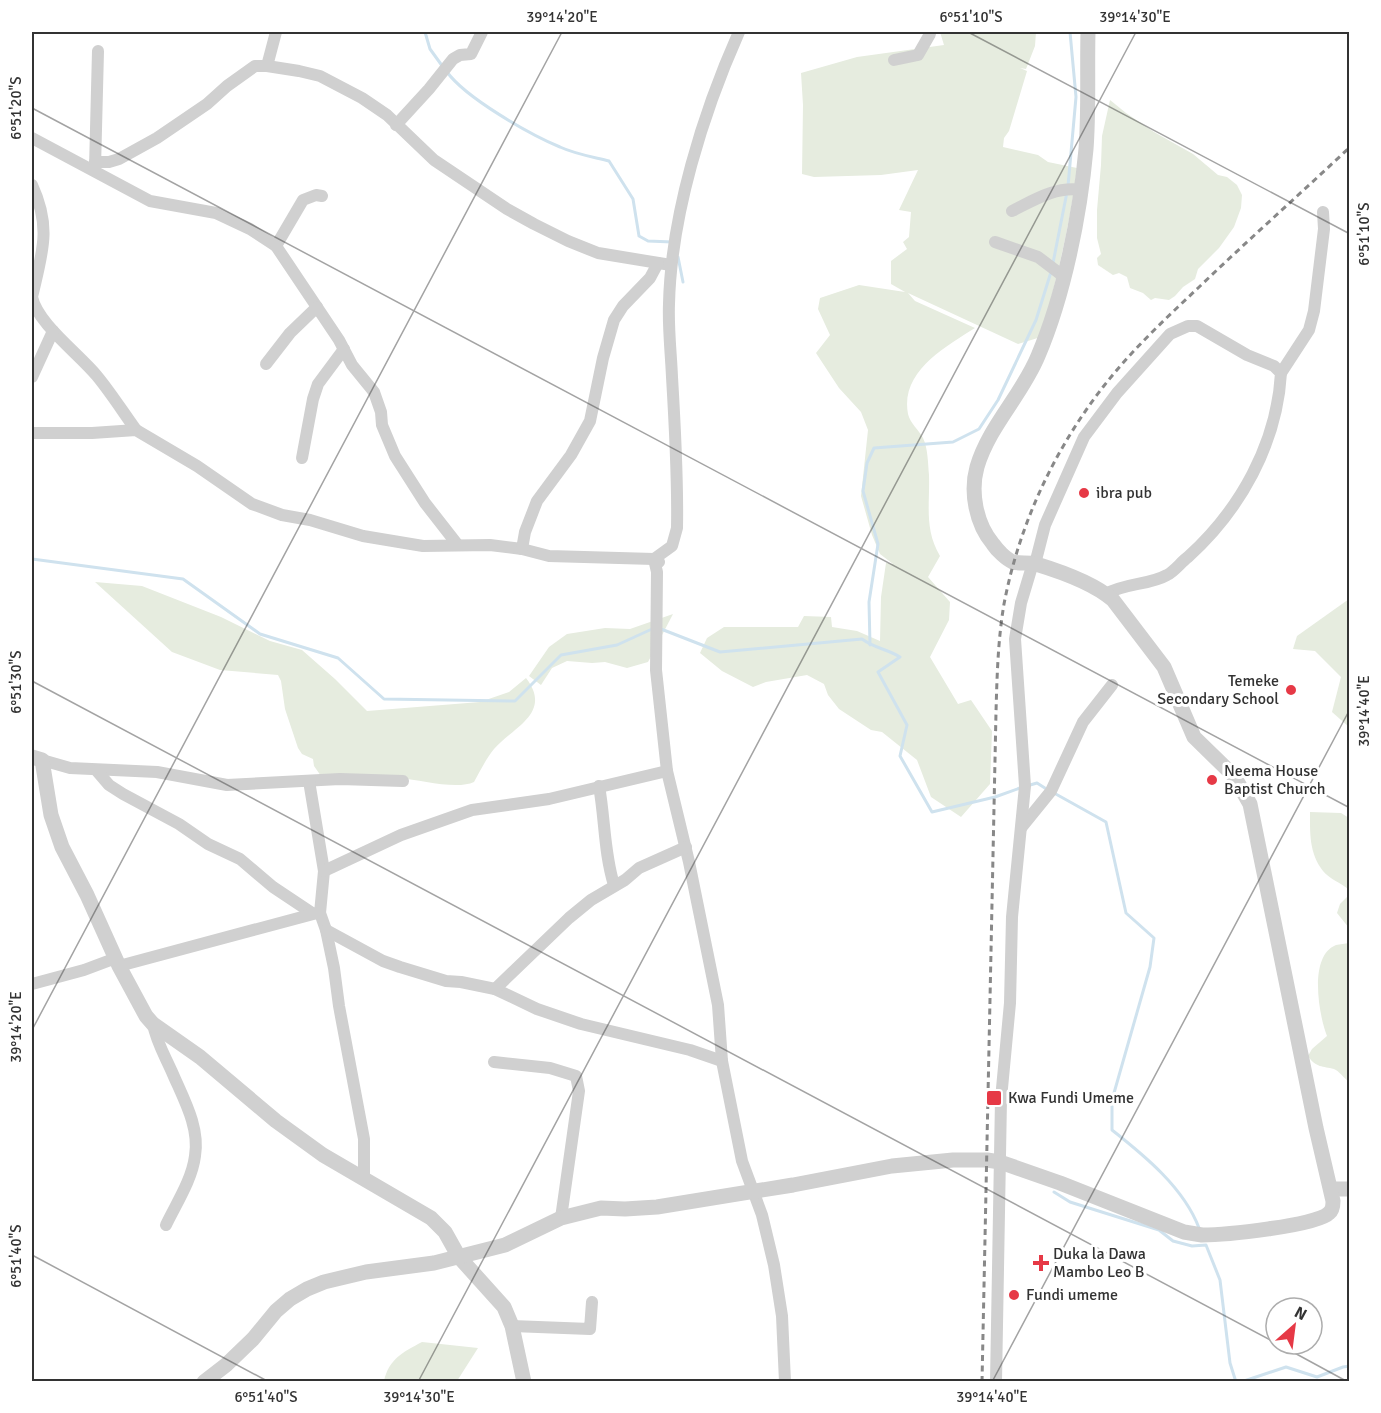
<svg xmlns="http://www.w3.org/2000/svg" width="1381" height="1413" font-family="Signika,sans-serif">
  <style>
    .green { fill: #e6ecdf }
    .lines { fill: none; stroke-linecap: round; stroke-linejoin: round }
    .stream { stroke: #cfe2ee; stroke-width: 3 }
    .minor { stroke: #d0d0d0; stroke-width: 12 }
    .tertiary { stroke: #d0d0d0; stroke-width: 15 }
    .rail { stroke: #888; stroke-width: 3; stroke-dasharray: 6 4.5; stroke-linecap: butt }
    .ticks { fill: none; stroke: #333; stroke-width: 1.5; stroke-opacity: 0.45 }
    .poi-dot { fill: #e63946; stroke: #fff; stroke-width: 2 }
    .labels { text-anchor: middle; dominant-baseline: central; stroke-width: 6; stroke-linejoin: round; paint-order: stroke }
    .poi-label { font-size: 16px; fill: #333; stroke: #fff; text-anchor: start }
    .neatline { fill: none; stroke: #333; stroke-width: 2 }
    .ticks-label { font-size: 15px; text-anchor: middle; fill: #333 }
  </style>
  <rect width="100%" height="100%" fill="#fff"/>
  <g class="green">
    <path d="M 940,32 L 1036,32 L 1035,46 L 1026,69 L 1020,68 L 1027,71 L 1009,131 L 1004,138 L 1003,147 L 1038,155 L 1048,162 L 1077,168 C 1070,226 1056,281 1041,337 L 1018,344 L 908,293 L 915,301 L 975,328 C 945,347 900,372 908,414 C 910,423 919,430 923,438 C 928,448 928,464 929,475 C 930,505 924,529 940,556 L 928,577 L 950,602 L 949,620 L 930,657 L 958,704 L 971,700 L 992,731 L 990,784 L 961,817 L 931,797 L 917,760 L 882,732 L 871,730 L 839,709 L 828,695 L 824,684 L 807,675 L 766,682 L 753,687 L 722,671 L 700,653 L 707,638 L 724,627 L 798,627 L 804,616 L 831,617 L 832,627 L 857,631 L 880,641 L 881,597 L 886,563 L 893,564 L 880,554 L 872,535 L 861,496 L 868,430 L 861,412 L 839,388 L 816,353 L 830,335 L 818,309 L 820,298 L 859,285 L 905,292 L 891,284 L 891,261 L 907,249 L 903,242 L 909,237 L 911,212 L 899,210 L 918,170 L 881,175 L 814,177 L 802,174 L 803,105 L 801,73 L 857,57 L 944,45 Z"/>
    <path d="M 1110,100 L 1126,113 L 1154,132 L 1193,154 L 1218,175 L 1227,177 L 1237,185 L 1242,195 L 1241,208 L 1234,227 L 1219,248 L 1198,269 L 1195,279 L 1183,287 L 1175,296 L 1169,300 L 1155,298 L 1151,300 L 1143,293 L 1130,288 L 1127,277 L 1119,273 L 1113,275 L 1098,265 L 1097,258 L 1101,254 L 1097,238 L 1097,210 L 1101,165 L 1102,136 Z"/>
    <path d="M 95,582 L 142,586 L 221,617 L 270,641 L 302,650 L 335,679 L 367,711 L 480,702 L 509,692 L 526,678 C 553,713 513,727 494,749 C 486,759 480,771 474,782 C 457,790 420,780 400,778 C 374,776 347,776 321,776 L 314,766 L 313,759 L 302,754 L 298,748 L 285,709 L 281,681 L 278,675 L 220,670 L 172,652 Z"/>
    <path d="M 1349,599 L 1349,727 L 1332,712 L 1341,677 L 1315,651 L 1293,649 L 1297,636 Z"/>
    <path d="M 673,614 L 648,662 L 627,668 L 605,662 L 592,663 L 567,661 L 552,668 L 541,685 L 529,676 L 549,647 L 567,634 L 605,628 L 630,629 Z"/>
    <path d="M 1310,812 L 1341,813 L 1349,818 L 1349,890 C 1342,883 1329,879 1323,871 C 1309,853 1310,833 1310,812 Z"/>
    <path d="M 1349,895 L 1349,928 L 1337,913 L 1340,904 Z"/>
    <path d="M 1349,943 L 1349,1082 C 1344,1078 1339,1071 1334,1069 C 1323,1066 1316,1068 1308,1056 L 1312,1049 L 1327,1036 C 1319,1016 1308,956 1336,945 C 1340,944 1345,944 1349,943 Z"/>
    <path d="M 422,1342 L 478,1348 L 457,1381 L 384,1381 C 389,1359 403,1352 422,1342 Z"/>
  </g>
  <g class="lines">
    <g class="stream">
      <path d="M 425,32 L 430,49 L 443,67"/>
      <path d="M 447,72 C 466,98 529,134 560,147 C 575,154 593,157 609,161 L 633,199 L 639,236 L 648,241 L 672,242"/>
      <path d="M 1068,186 L 1076,97 L 1070,32"/>
      <path d="M 678,257 L 683,282"/>
      <path d="M 1053,263 L 1067,192"/>
      <path d="M 32,559 L 183,579 L 260,634 L 338,658 L 384,699 L 515,701 L 561,655 L 617,645 L 652,629"/>
      <path d="M 661,629 L 720,652 L 862,639 C 874,648 887,649 900,657 L 878,672 L 907,725 L 900,756 L 932,812 L 995,797 L 1020,788"/>
      <path d="M 870,645 L 869,602 L 878,544 L 863,491 L 867,463 L 874,448 L 953,442 L 979,429 L 998,400 L 1036,320 L 1051,272"/>
      <path d="M 1030,785 L 1037,783 L 1048,790"/>
      <path d="M 1054,793 L 1106,822 L 1126,913 L 1154,938 L 1150,967 L 1112,1100 L 1112,1130 C 1145,1156 1184,1188 1199,1228"/>
      <path d="M 1054,1192 L 1070,1202 L 1159,1230 L 1173,1241 L 1192,1246 L 1206,1245 L 1220,1280 L 1230,1363 L 1236,1382"/>
      <path d="M 1241,1382 L 1286,1367 L 1317,1377 L 1343,1367 L 1350,1366"/>
    </g>
    <g class="minor">
      <path d="M 739,32 C 703,113 671,215 669,304 C 668,328 671,353 672,377 C 675,427 678,478 677,528 L 672,546 L 654,559 L 657,572 L 656,670 L 667,771 L 689,862 L 718,1005 L 722,1061 L 742,1161 L 762,1215 L 774,1265 L 782,1316 L 785,1382"/>
      <path d="M 894,60 L 918,55 L 930,34 L 929,32"/>
      <path d="M 267,66 L 276,32"/>
      <path d="M 396,125 L 429,89 L 453,59 L 460,55 L 471,54 L 482,32"/>
      <path d="M 32,138 L 150,201 L 216,213 L 250,229 L 276,246 L 339,340 L 352,365 L 374,392 L 381,412 L 382,425 L 395,456 L 425,503 L 457,544"/>
      <path d="M 95,162 L 109,162 L 119,159 L 157,138 L 207,104 L 227,86 L 255,66 L 267,66 L 299,71 L 320,76 L 362,98 L 387,115 L 434,160 L 507,209 L 534,224 L 568,241 L 598,253 L 671,265"/>
      <path d="M 95,168 L 98,51"/>
      <path d="M 32,185 C 52,228 42,253 32,297 C 37,323 79,354 97,376 C 111,393 123,412 136,430"/>
      <path d="M 1012,211 C 1034,200 1056,186 1081,190"/>
      <path d="M 995,242 L 1038,257 L 1063,276"/>
      <path d="M 276,246 L 303,200 L 316,195 L 322,196"/>
      <path d="M 266,364 L 290,333 L 317,307"/>
      <path d="M 1281,373 L 1309,330 L 1314,311 L 1324,229 L 1323,212"/>
      <path d="M 32,377 L 53,331"/>
      <path d="M 32,433 L 92,433 L 136,430 L 197,466 L 252,504 L 282,515 L 310,520 L 363,536 L 423,546 L 490,545 L 522,549 L 549,556 L 654,559 L 659,562"/>
      <path d="M 302,458 L 313,399 L 318,384 L 344,349"/>
      <path d="M 522,549 L 525,532 L 537,501 L 571,455 L 590,421 L 603,358 L 614,320 L 623,306 L 650,278 L 658,263"/>
      <path d="M 1035,564 L 1045,525 L 1084,437 L 1117,393 L 1170,334 L 1188,326 L 1197,326 L 1247,355 L 1274,366 L 1281,373 C 1277,444 1240,510 1188,557 C 1181,562 1175,571 1167,575 C 1150,585 1125,583 1106,594"/>
      <path d="M 42,760 L 70,768 L 157,772 L 227,785 L 340,779 L 403,781"/>
      <path d="M 97,771 L 109,785 L 123,794 L 179,824 L 208,844 L 240,859 L 273,887 L 312,913"/>
      <path d="M 309,781 L 324,871 L 320,913 L 326,930 L 334,968 L 339,1006 L 364,1139 L 364,1179"/>
      <path d="M 599,786 C 605,819 604,853 614,885"/>
      <path d="M 1021,828 L 1051,791 L 1083,722 L 1112,685"/>
      <path d="M 324,871 L 401,835 L 472,810 L 549,799 L 667,771"/>
      <path d="M 326,930 L 383,961 L 400,967 L 446,981 L 461,982 L 495,989 L 537,1009 L 581,1024 L 690,1050 L 722,1061"/>
      <path d="M 119,966 L 317,913"/>
      <path d="M 32,984 L 84,970 L 116,958"/>
      <path d="M 495,989 L 569,918 L 591,900 L 625,880 L 639,868 L 686,847"/>
      <path d="M 153,1024 C 156,1041 165,1056 172,1072 C 183,1098 200,1127 195,1156 C 192,1180 176,1204 166,1225"/>
      <path d="M 494,1062 L 550,1068 L 576,1076 L 579,1091 L 561,1218"/>
      <path d="M 512,1326 L 590,1329 L 592,1302"/>
      <path d="M 996,1382 L 1001,1099 L 1010,1003 L 1012,917 L 1025,786 L 1015,639 L 1021,603 L 1033,563"/>
    </g>
    <g class="tertiary">
      <path d="M 32,757 L 42,760 L 51,815 L 62,847 L 87,895 L 119,966 L 146,1016 L 153,1024 L 200,1057 L 276,1121 L 323,1155 L 431,1218 L 445,1232 L 459,1257 L 504,1307 L 512,1326 L 524,1382"/>
      <path d="M 1331,1189 L 1350,1189"/>
      <path d="M 204,1382 L 226,1365 L 253,1339 L 276,1311 L 290,1299 L 307,1289 L 324,1282 L 366,1272 L 434,1263 L 505,1245 L 561,1218 L 601,1208 L 625,1209 L 657,1207 L 793,1185 L 892,1166 L 953,1160 L 987,1160 L 1000,1162 L 1060,1183 L 1184,1232 C 1190,1233 1196,1234 1202,1235 C 1222,1235 1317,1226 1329,1213 C 1333,1210 1333,1205 1333,1201 L 1316,1128 L 1250,804 L 1234,776 L 1194,737 L 1164,667 L 1113,600 C 1095,584 1059,571 1036,564 C 1028,562 1020,564 1013,562 C 1006,559 997,550 993,544 C 976,524 970,492 977,467 C 989,426 1022,395 1038,356 C 1064,295 1080,215 1086,149 C 1089,110 1087,71 1088,32"/>
    </g>
    <path class="rail" d="M 982,1382 L 996,712 C 997,676 998,639 1004,604 C 1019,525 1054,450 1103,387 C 1131,351 1164,320 1197,289 C 1247,241 1299,195 1350,147"/>
  </g>
  <path class="ticks" d="M 968,32 L 1350,234M 32,108 L 1350,808M 32,681 L 1276,1343M 32,1030 L 562,32M 32,1255 L 269,1382M 1278,1344 L 1348,1382M 418,1382 L 1136,32M 992,1382 L 1350,709"/>
  <g class="poi-dot">
    <circle cx="1084" cy="493" r="6"/>
    <circle cx="1291" cy="690" r="6"/>
    <circle cx="1212" cy="780" r="6"/>
    <rect x="986" y="1090" width="16" height="16" rx="3"/>
    <path d="M1038 1254h6v6h6v6h-6v6h-6v-6h-6v-6h6z"/>
    <circle cx="1014" cy="1295" r="6"/>
  </g>
  <g class="labels">
    <g class="poi-label">
      <text x="1096" y="493">ibra pub</text>
      <text x="1279" y="681" text-anchor="end">Temeke<tspan x="1279" dy="18">Secondary School</tspan></text>
      <text x="1224" y="771">Neema House<tspan x="1224" dy="18">Baptist Church</tspan></text>
      <text x="1008" y="1098">Kwa Fundi Umeme</text>
      <text x="1053" y="1254">Duka la Dawa<tspan x="1053" dy="18">Mambo Leo B</tspan></text>
      <text x="1026" y="1295">Fundi umeme</text>
    </g>
  </g>
  <rect width="1381" height="1413" fill="none" stroke="#ffffff" stroke-width="66"/>
  <g transform="translate(1294 1326) rotate(28)"><circle r="28" fill="#ffffff" stroke="#adadad" stroke-width="1.5"/>
  <path d="M0-4.5L10 22L0 15L-10 22Z" fill="#e63946"/>
  <text y="-9" font-size="16" font-weight="bold" text-anchor="middle" fill="#333333">N</text>
  </g>
  <rect x="33" y="33" width="1315" height="1347" class="neatline"/>
  <g class="ticks-label">
    <text x="562" y="22">39°14'20"E</text>
    <text x="971" y="22">6°51'10"S</text>
    <text x="1135" y="22">39°14'30"E</text>
    <text transform="translate(16 108) rotate(-90)" y="5">6°51'20"S</text>
    <text transform="translate(1364 234) rotate(-90)" y="5">6°51'10"S</text>
    <text transform="translate(16 682) rotate(-90)" y="5">6°51'30"S</text>
    <text transform="translate(1364 711) rotate(-90)" y="5">39°14'40"E</text>
    <text transform="translate(16 1027) rotate(-90)" y="5">39°14'20"E</text>
    <text transform="translate(16 1256) rotate(-90)" y="5">6°51'40"S</text>
    <text x="266" y="1402">6°51'40"S</text>
    <text x="419" y="1402">39°14'30"E</text>
    <text x="992" y="1402">39°14'40"E</text>
  </g>
</svg>
